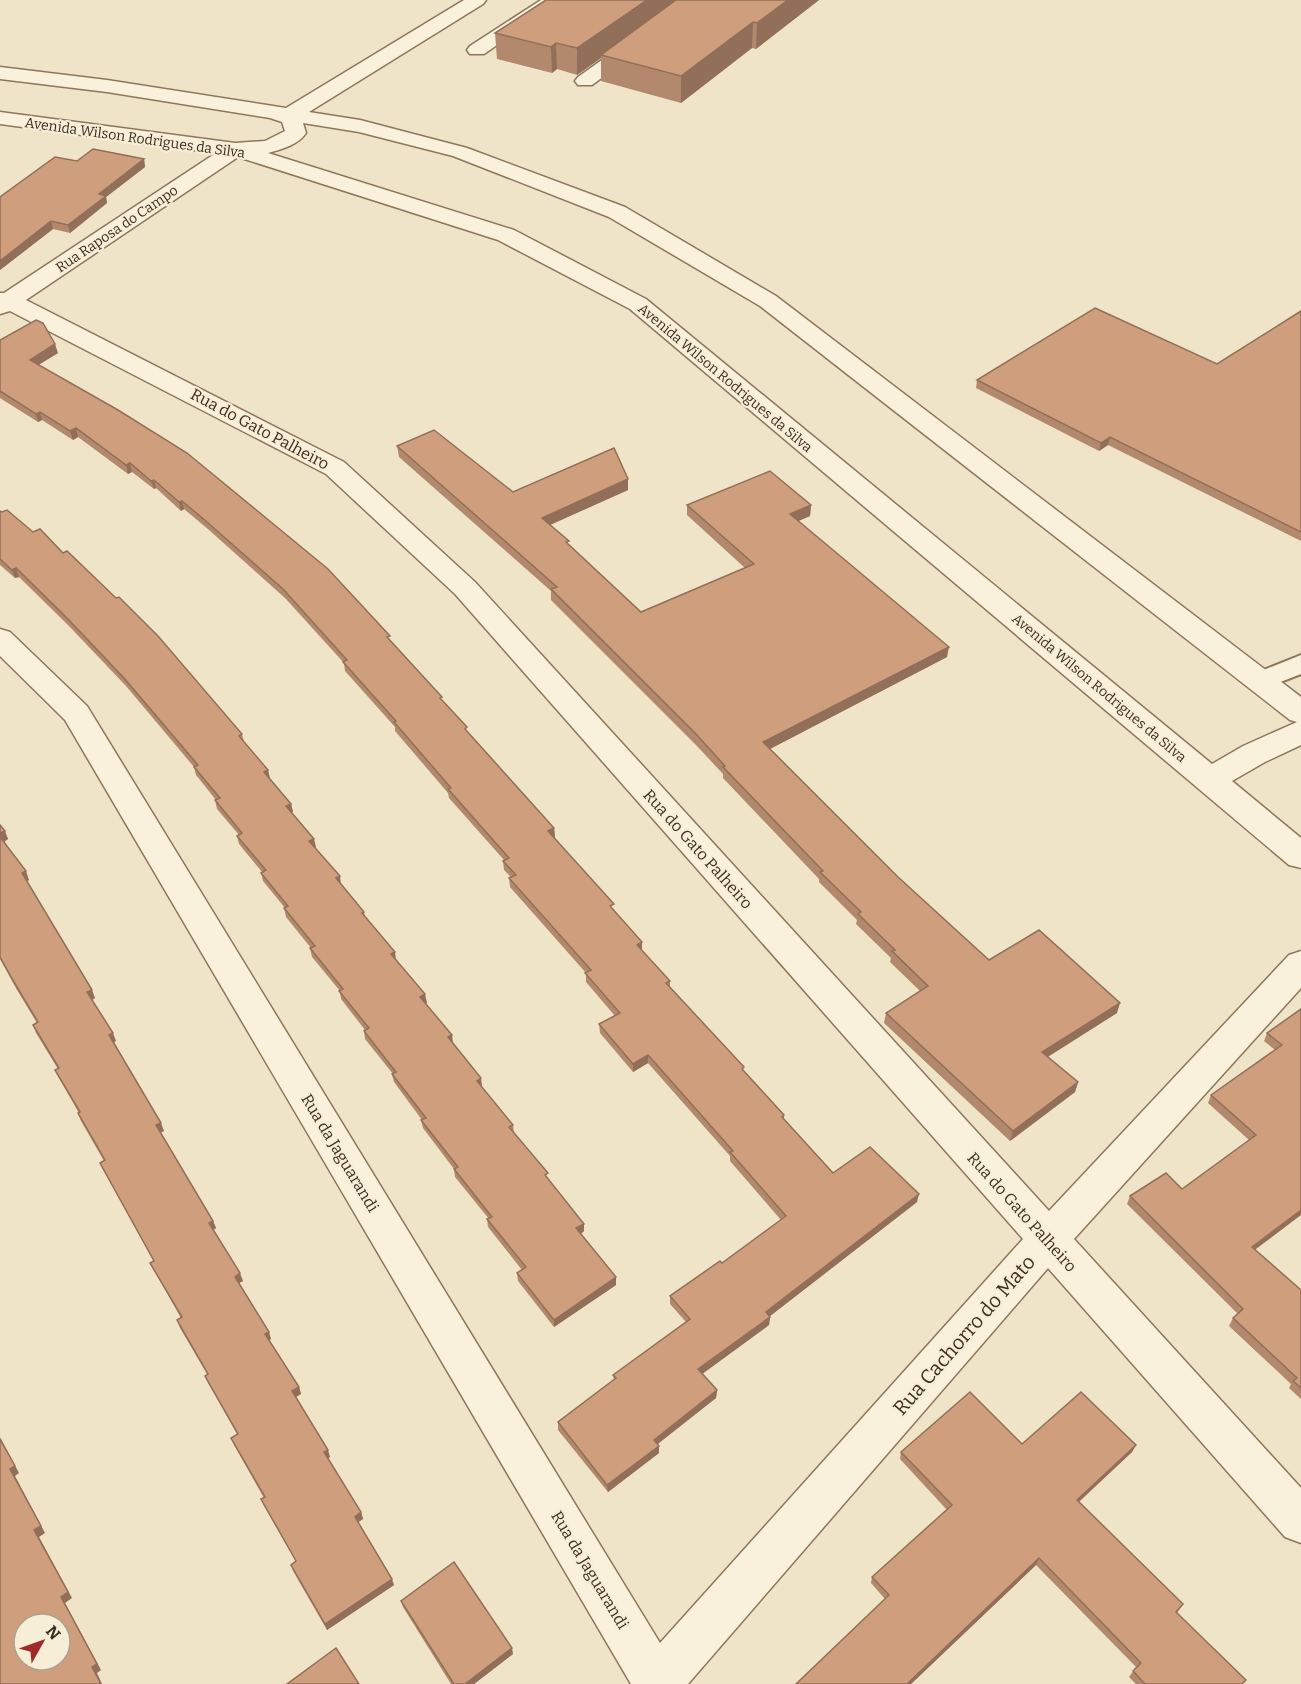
<svg xmlns="http://www.w3.org/2000/svg" width="1301" height="1684" font-family="Bitter,serif">
  <style>
    .lines { fill: none; stroke-linecap: round; stroke-linejoin: round }
    .lane-casing { stroke: #8d765c; stroke-width: 4 }
    .street-casing { stroke: #8d765c; stroke-width: 3 }
    .lane { fill: #faf1dc; fill-rule: evenodd }
    .street { fill: #faf1dc; fill-rule: evenodd }
    .wall { fill: #b2896c }
    .shaded-wall { fill: #916f58 }
    .building { fill: #cf9f7d; stroke: #916f58; stroke-width: 1.5; fill-rule: evenodd }
    .labels { text-anchor: middle; dominant-baseline: central; stroke-width: 4.5; stroke-linejoin: round; paint-order: stroke }
    .far-street-label { font-size: 14px; fill: #3d2e20; stroke: #f7eed8 }
    .street-label { font-size: 16px; fill: #3d2e20; stroke: #f7eed8 }
    .near-street-label { font-size: 20px; fill: #3d2e20; stroke: #f7eed8 }
  </style>
  <rect width="100%" height="100%" fill="#f0e4c8"/>
  <g class="lines">
    <g class="lane-casing">
      <path id="lane" d="M 1301,655 L 1301,674 L 1260,690 L 1251,687 L 1247,681 L 1251,675 Z"/>
    </g>
    <g class="street-casing">
      <g id="street">
        <path d="M 464,0 L 486,0 L 483,4 L 309,112 L 360,120 L 467,148 L 625,207 L 776,296 L 1301,697 L 1301,745 L 1265,762 L 1232,781 L 1301,838 L 1301,868 L 1289,865 L 630,309 L 498,240 L 238,157 L 26,300 L 344,462 L 475,582 L 1049,1211 L 1289,955 L 1301,951 L 1301,988 L 1074,1239 L 1301,1488 L 1301,1543 L 1285,1537 L 1048,1268 L 688,1684 L 631,1684 L 65,720 L 0,656 L 0,629 L 10,632 L 87,706 L 660,1643 L 1023,1239 L 455,594 L 326,474 L 10,311 L 0,314 L 0,293 L 4,293 L 216,153 L 0,124 L 0,112 L 235,143 L 265,141 L 285,131 L 282,122 L 270,118 L 107,92 L 0,79 L 0,67 L 107,80 L 286,108 ZM 303,123 L 359,132 L 453,156 L 609,217 L 760,306 L 1290,720 L 1297,722 L 1243,746 L 1212,764 L 646,299 L 514,230 L 268,153 C 282,149 298,145 306,133 Z"/>
        <path d="M 541,0 L 562,0 L 484,54 L 470,54 L 467,50 L 470,46 Z"/>
        <path d="M 686,0 L 707,0 L 592,85 L 578,85 L 575,81 L 578,77 Z"/>
      </g>
    </g>
    <use href="#lane" class="lane"/>
    <use href="#street" class="street"/>
  </g>
  <g class="wall">
    <path d="M 546,0 L 819,0 L 756,49 L 752,48 L 681,103 L 601,81 L 601,58 L 577,75 L 557,69 L 552,73 L 497,59 L 495,33 Z"/>
    <path d="M 144,159 L 145,167 L 106,197 L 107,203 L 70,233 L 53,229 L 0,270 L 0,197 L 77,161 Z"/>
    <path d="M 1301,311 L 1301,541 L 1108,445 L 1099,451 L 976,388 L 977,380 L 1217,364 Z"/>
    <path d="M 0,340 L 58,353 L 38,365 L 391,642 L 442,701 L 468,732 L 554,828 L 555,837 L 554,837 L 614,911 L 642,950 L 670,981 L 670,987 L 744,1071 L 784,1115 L 784,1120 L 833,1173 L 917,1202 L 770,1316 L 769,1325 L 702,1374 L 717,1390 L 716,1398 L 657,1444 L 659,1453 L 608,1492 L 558,1430 L 558,1422 L 614,1380 L 613,1375 L 686,1322 L 670,1304 L 670,1296 L 722,1263 L 781,1220 L 730,1161 L 730,1156 L 648,1063 L 633,1072 L 600,1033 L 599,1024 L 615,1016 L 586,982 L 586,973 L 510,887 L 509,878 L 511,877 L 504,870 L 503,861 L 504,860 L 449,798 L 448,793 L 395,731 L 395,727 L 345,671 L 344,663 L 285,598 L 209,530 L 184,509 L 181,511 L 156,488 L 154,489 L 132,472 L 128,474 L 78,437 L 73,440 L 42,420 L 38,422 L 0,398 Z"/>
    <path d="M 397,446 L 513,492 L 628,479 L 628,490 L 550,525 L 569,545 L 641,612 L 745,568 L 687,515 L 687,505 L 811,505 L 810,516 L 798,521 L 947,657 L 770,749 L 898,877 L 989,960 L 1117,1013 L 1048,1057 L 1078,1082 L 1075,1092 L 1010,1141 L 916,1053 L 884,1023 L 886,1013 L 920,991 L 890,962 L 891,958 L 856,924 L 857,920 L 819,882 L 819,879 L 723,778 L 723,774 L 696,745 L 551,600 L 551,591 L 399,457 Z"/>
    <path d="M 0,511 L 242,734 L 244,742 L 270,778 L 269,779 L 291,804 L 293,812 L 291,813 L 316,847 L 315,848 L 341,885 L 364,912 L 365,917 L 427,1003 L 425,1003 L 482,1087 L 513,1125 L 514,1132 L 584,1231 L 581,1234 L 616,1277 L 616,1285 L 554,1327 L 518,1281 L 517,1273 L 522,1270 L 488,1227 L 487,1219 L 489,1219 L 455,1177 L 454,1169 L 423,1128 L 421,1120 L 422,1120 L 394,1082 L 392,1074 L 393,1074 L 365,1039 L 364,1031 L 365,1030 L 341,999 L 340,991 L 312,957 L 310,948 L 311,948 L 286,917 L 284,908 L 285,908 L 263,881 L 261,873 L 262,872 L 239,844 L 237,836 L 239,835 L 217,809 L 215,800 L 216,800 L 196,775 L 194,767 L 126,686 L 68,625 L 19,577 L 15,578 L 0,565 Z"/>
    <path d="M 0,825 L 8,839 L 4,842 L 29,880 L 26,881 L 95,998 L 92,1000 L 116,1041 L 114,1042 L 164,1131 L 160,1133 L 213,1221 L 216,1228 L 213,1230 L 243,1281 L 239,1283 L 271,1339 L 269,1340 L 299,1387 L 301,1394 L 296,1397 L 330,1457 L 328,1458 L 361,1512 L 363,1519 L 358,1522 L 394,1585 L 327,1630 L 293,1571 L 291,1565 L 296,1561 L 264,1506 L 261,1499 L 264,1498 L 234,1445 L 231,1438 L 237,1434 L 208,1383 L 205,1376 L 207,1374 L 180,1328 L 177,1320 L 181,1318 L 154,1270 L 150,1263 L 154,1261 L 104,1171 L 100,1163 L 104,1161 L 81,1121 L 78,1113 L 79,1113 L 59,1078 L 55,1070 L 58,1069 L 36,1033 L 33,1025 L 37,1023 L 17,990 L 0,959 Z"/>
    <path d="M 1301,1009 L 1254,1250 L 1301,1290 L 1301,1399 L 1289,1388 L 1291,1384 L 1229,1326 L 1233,1318 L 1238,1314 L 1127,1204 L 1130,1196 L 1182,1189 L 1249,1140 L 1208,1103 L 1211,1095 L 1275,1050 L 1264,1041 L 1267,1033 Z"/>
    <path d="M 1022,1444 L 1136,1445 L 1132,1452 L 1079,1502 L 1183,1604 L 1177,1613 L 1243,1684 L 1136,1684 L 1129,1677 L 1136,1667 L 1036,1565 L 911,1684 L 796,1684 L 885,1599 L 871,1583 L 872,1577 L 947,1510 L 900,1459 L 901,1452 Z"/>
    <path d="M 401,1601 L 513,1654 L 474,1684 L 451,1684 L 403,1607 Z"/>
  </g>
  <g class="shaded-wall">
    <path d="M 647,0 L 683,0 L 601,55 L 601,58 L 577,75 L 577,48 Z"/>
    <path d="M 788,0 L 819,0 L 756,49 L 757,23 Z"/>
    <path d="M 753,22 L 752,48 L 681,103 L 681,76 Z"/>
    <path d="M 556,43 L 557,69 L 552,73 L 551,47 Z"/>
    <path d="M 144,159 L 145,167 L 106,197 L 107,203 L 70,233 L 68,225 L 99,194 Z"/>
    <path d="M 51,221 L 53,229 L 0,270 L 0,261 Z"/>
    <path d="M 55,344 L 58,353 L 32,369 L 30,360 Z"/>
    <path d="M 40,412 L 42,420 L 38,422 L 36,414 Z"/>
    <path d="M 76,428 L 78,437 L 73,440 L 70,431 Z"/>
    <path d="M 1110,437 L 1108,445 L 1099,451 L 1101,443 Z"/>
    <path d="M 130,463 L 132,472 L 128,474 L 126,465 Z"/>
    <path d="M 628,479 L 628,490 L 543,528 L 542,518 Z"/>
    <path d="M 154,480 L 156,488 L 154,489 L 151,481 Z"/>
    <path d="M 182,501 L 184,509 L 181,511 L 179,502 Z"/>
    <path d="M 811,505 L 810,516 L 789,525 L 790,514 Z"/>
    <path d="M 16,568 L 19,577 L 15,578 L 12,570 Z"/>
    <path d="M 949,647 L 947,657 L 762,753 L 763,742 Z"/>
    <path d="M 268,770 L 270,778 L 266,780 L 264,772 Z"/>
    <path d="M 291,804 L 293,812 L 287,814 L 286,806 Z"/>
    <path d="M 554,828 L 555,837 L 549,840 L 548,831 Z"/>
    <path d="M 5,831 L 8,839 L 2,843 L 0,839 L 0,833 Z"/>
    <path d="M 314,839 L 316,847 L 311,849 L 309,841 Z"/>
    <path d="M 26,871 L 29,880 L 25,882 L 22,873 Z"/>
    <path d="M 340,876 L 341,885 L 336,878 Z"/>
    <path d="M 642,942 L 642,950 L 637,945 Z"/>
    <path d="M 395,952 L 396,960 L 391,954 Z"/>
    <path d="M 92,990 L 95,998 L 90,1001 L 87,992 Z"/>
    <path d="M 425,994 L 427,1003 L 422,1006 L 420,997 Z"/>
    <path d="M 1120,1003 L 1117,1013 L 1039,1062 L 1042,1052 Z"/>
    <path d="M 113,1033 L 116,1041 L 112,1043 L 109,1035 Z"/>
    <path d="M 452,1035 L 453,1043 L 449,1045 L 448,1037 Z"/>
    <path d="M 648,1055 L 648,1063 L 633,1072 L 633,1064 Z"/>
    <path d="M 481,1078 L 482,1086 L 478,1089 L 477,1081 Z"/>
    <path d="M 1078,1082 L 1075,1092 L 1010,1141 L 1013,1131 Z"/>
    <path d="M 161,1123 L 164,1131 L 158,1133 L 156,1125 Z"/>
    <path d="M 919,1194 L 917,1202 L 765,1320 L 766,1312 Z"/>
    <path d="M 1301,1210 L 1301,1215 L 1248,1255 L 1252,1247 Z"/>
    <path d="M 213,1221 L 216,1228 L 212,1231 L 209,1223 Z"/>
    <path d="M 584,1224 L 584,1231 L 577,1236 L 576,1228 Z"/>
    <path d="M 240,1273 L 243,1281 L 237,1284 L 235,1277 Z"/>
    <path d="M 616,1277 L 616,1285 L 554,1327 L 554,1320 Z"/>
    <path d="M 770,1317 L 769,1325 L 698,1377 L 698,1369 Z"/>
    <path d="M 269,1332 L 271,1339 L 268,1341 L 265,1334 Z"/>
    <path d="M 299,1387 L 301,1394 L 294,1398 L 292,1391 Z"/>
    <path d="M 717,1390 L 716,1398 L 654,1447 L 654,1440 Z"/>
    <path d="M 0,1437 L 19,1473 L 15,1476 L 45,1533 L 39,1537 L 72,1598 L 65,1603 L 101,1670 L 97,1673 L 102,1684 L 101,1684 L 92,1667 L 61,1597 L 10,1469 Z"/>
    <path d="M 1136,1445 L 1132,1452 L 1074,1506 L 1077,1500 Z"/>
    <path d="M 659,1446 L 659,1453 L 608,1492 L 607,1485 Z"/>
    <path d="M 328,1450 L 330,1457 L 326,1459 L 324,1452 Z"/>
    <path d="M 361,1512 L 363,1519 L 357,1523 L 355,1517 Z"/>
    <path d="M 1039,1558 L 1036,1565 L 911,1684 L 907,1684 Z"/>
    <path d="M 392,1579 L 394,1585 L 327,1630 L 325,1624 Z"/>
    <path d="M 512,1648 L 513,1654 L 474,1684 L 465,1684 Z"/>
  </g>
  <g class="building">
    <path d="M 546,0 L 647,0 L 577,48 L 556,43 L 551,47 L 495,33 Z"/>
    <path d="M 676,0 L 788,0 L 757,23 L 753,22 L 681,76 L 601,55 Z"/>
    <path d="M 93,149 L 144,159 L 99,194 L 106,196 L 68,225 L 51,221 L 0,261 L 0,197 L 55,157 L 77,161 Z"/>
    <path d="M 1095,308 L 1217,364 L 1301,311 L 1301,532 L 1110,437 L 1101,443 L 977,380 Z"/>
    <path d="M 36,320 L 43,323 L 55,344 L 30,360 L 118,410 L 187,453 L 328,569 L 390,636 L 387,637 L 442,697 L 440,698 L 467,727 L 465,729 L 554,828 L 548,831 L 614,904 L 610,906 L 642,942 L 637,945 L 670,981 L 666,983 L 744,1067 L 742,1069 L 784,1115 L 782,1117 L 833,1173 L 870,1147 L 919,1194 L 766,1312 L 770,1317 L 698,1369 L 717,1390 L 654,1440 L 659,1446 L 607,1485 L 558,1422 L 616,1378 L 613,1375 L 690,1319 L 670,1296 L 720,1261 L 722,1263 L 786,1216 L 730,1152 L 733,1151 L 648,1055 L 633,1064 L 599,1024 L 620,1013 L 585,973 L 591,970 L 509,878 L 516,875 L 503,861 L 509,858 L 448,789 L 451,788 L 394,722 L 396,721 L 343,662 L 347,660 L 283,589 L 207,522 L 182,501 L 179,502 L 154,480 L 151,481 L 130,463 L 126,465 L 76,428 L 70,431 L 40,412 L 36,414 L 0,391 L 0,340 Z"/>
    <path d="M 434,430 L 513,492 L 614,448 L 628,479 L 542,518 L 569,541 L 566,542 L 641,612 L 754,564 L 687,505 L 770,471 L 811,505 L 790,514 L 949,647 L 763,742 L 898,877 L 989,960 L 1039,930 L 1120,1003 L 1042,1052 L 1078,1082 L 1013,1131 L 886,1013 L 928,986 L 892,951 L 895,950 L 858,914 L 861,912 L 820,872 L 823,871 L 723,767 L 725,766 L 696,734 L 551,589 L 557,587 L 397,446 Z"/>
    <path d="M 7,510 L 33,532 L 40,529 L 63,553 L 67,551 L 116,598 L 119,597 L 158,636 L 242,734 L 239,736 L 268,770 L 264,772 L 291,804 L 286,806 L 314,839 L 309,841 L 340,876 L 336,878 L 364,912 L 362,913 L 395,952 L 391,954 L 425,994 L 420,997 L 452,1035 L 448,1037 L 481,1078 L 477,1081 L 513,1125 L 509,1127 L 548,1173 L 545,1175 L 584,1224 L 576,1228 L 616,1277 L 554,1320 L 517,1273 L 526,1267 L 487,1219 L 492,1217 L 454,1169 L 458,1167 L 421,1120 L 426,1118 L 392,1074 L 396,1072 L 364,1031 L 369,1028 L 339,991 L 343,989 L 310,948 L 315,946 L 284,908 L 288,906 L 261,873 L 266,870 L 237,836 L 242,833 L 215,800 L 220,798 L 194,767 L 198,765 L 124,678 L 66,617 L 16,568 L 12,570 L 0,559 L 0,511 L 2,512 Z"/>
    <path d="M 0,825 L 5,831 L 0,833 Z"/>
    <path d="M 0,837 L 26,871 L 22,873 L 92,990 L 87,992 L 113,1033 L 109,1035 L 161,1123 L 156,1125 L 213,1221 L 209,1223 L 240,1273 L 235,1277 L 269,1332 L 265,1334 L 299,1387 L 292,1391 L 328,1450 L 324,1452 L 361,1512 L 355,1517 L 392,1579 L 325,1624 L 291,1565 L 296,1561 L 261,1499 L 265,1497 L 231,1438 L 238,1434 L 205,1376 L 208,1374 L 177,1320 L 182,1317 L 150,1263 L 154,1261 L 100,1163 L 105,1160 L 78,1113 L 80,1112 L 55,1070 L 59,1068 L 33,1025 L 38,1022 L 14,982 L 0,957 Z"/>
    <path d="M 1301,1009 L 1301,1210 L 1252,1247 L 1301,1290 L 1301,1388 L 1293,1381 L 1297,1378 L 1233,1318 L 1243,1309 L 1130,1196 L 1166,1173 L 1182,1189 L 1256,1135 L 1211,1095 L 1282,1045 L 1267,1033 Z"/>
    <path d="M 970,1392 L 1022,1444 L 1081,1392 L 1136,1445 L 1077,1500 L 1183,1604 L 1176,1612 L 1246,1680 L 1242,1684 L 1145,1684 L 1133,1671 L 1141,1663 L 1039,1558 L 907,1684 L 796,1684 L 889,1595 L 872,1577 L 952,1505 L 901,1452 Z"/>
    <path d="M 0,1439 L 15,1466 L 10,1469 L 41,1526 L 34,1530 L 68,1592 L 61,1597 L 97,1664 L 92,1667 L 101,1684 L 0,1684 ZM 24,1624 L 60,1624 L 60,1660 L 24,1660 Z"/>
    <path d="M 454,1562 L 512,1648 L 465,1684 L 454,1684 L 401,1601 Z"/>
    <path d="M 336,1648 L 359,1684 L 287,1684 Z"/>
  </g>
  <g class="labels">
    <g class="far-street-label">
      <text transform="translate(135 138) rotate(8)">Avenida Wilson Rodrigues da Silva</text>
      <text transform="translate(117 229) rotate(-34)">Rua Raposa do Campo</text>
      <text transform="translate(725 378) rotate(40)">Avenida Wilson Rodrigues da Silva</text>
      <text transform="translate(1099 688) rotate(40)">Avenida Wilson Rodrigues da Silva</text>
    </g>
    <g class="street-label">
      <text transform="translate(260 429) rotate(28)">Rua do Gato Palheiro</text>
      <text transform="translate(698 849) rotate(48)">Rua do Gato Palheiro</text>
      <text transform="translate(340 1153) rotate(59)">Rua da Jaguarandi</text>
      <text transform="translate(1022 1212) rotate(48)">Rua do Gato Palheiro</text>
      <text transform="translate(590 1570) rotate(59)">Rua da Jaguarandi</text>
    </g>
    <g class="near-street-label">
      <text transform="translate(964 1335) rotate(-49)">Rua Cachorro do Mato</text>
    </g>
  </g>
  <g transform="translate(42 1642) rotate(50)"><circle r="28" fill="#f7eed8" stroke="#ada18e" stroke-width="1.5"/>
  <path d="M0-4.5L10 22L0 15L-10 22Z" fill="#9e2a2b"/>
  <text y="-9" font-size="16" font-weight="bold" text-anchor="middle" fill="#3d2e20">N</text>
  </g>
</svg>
